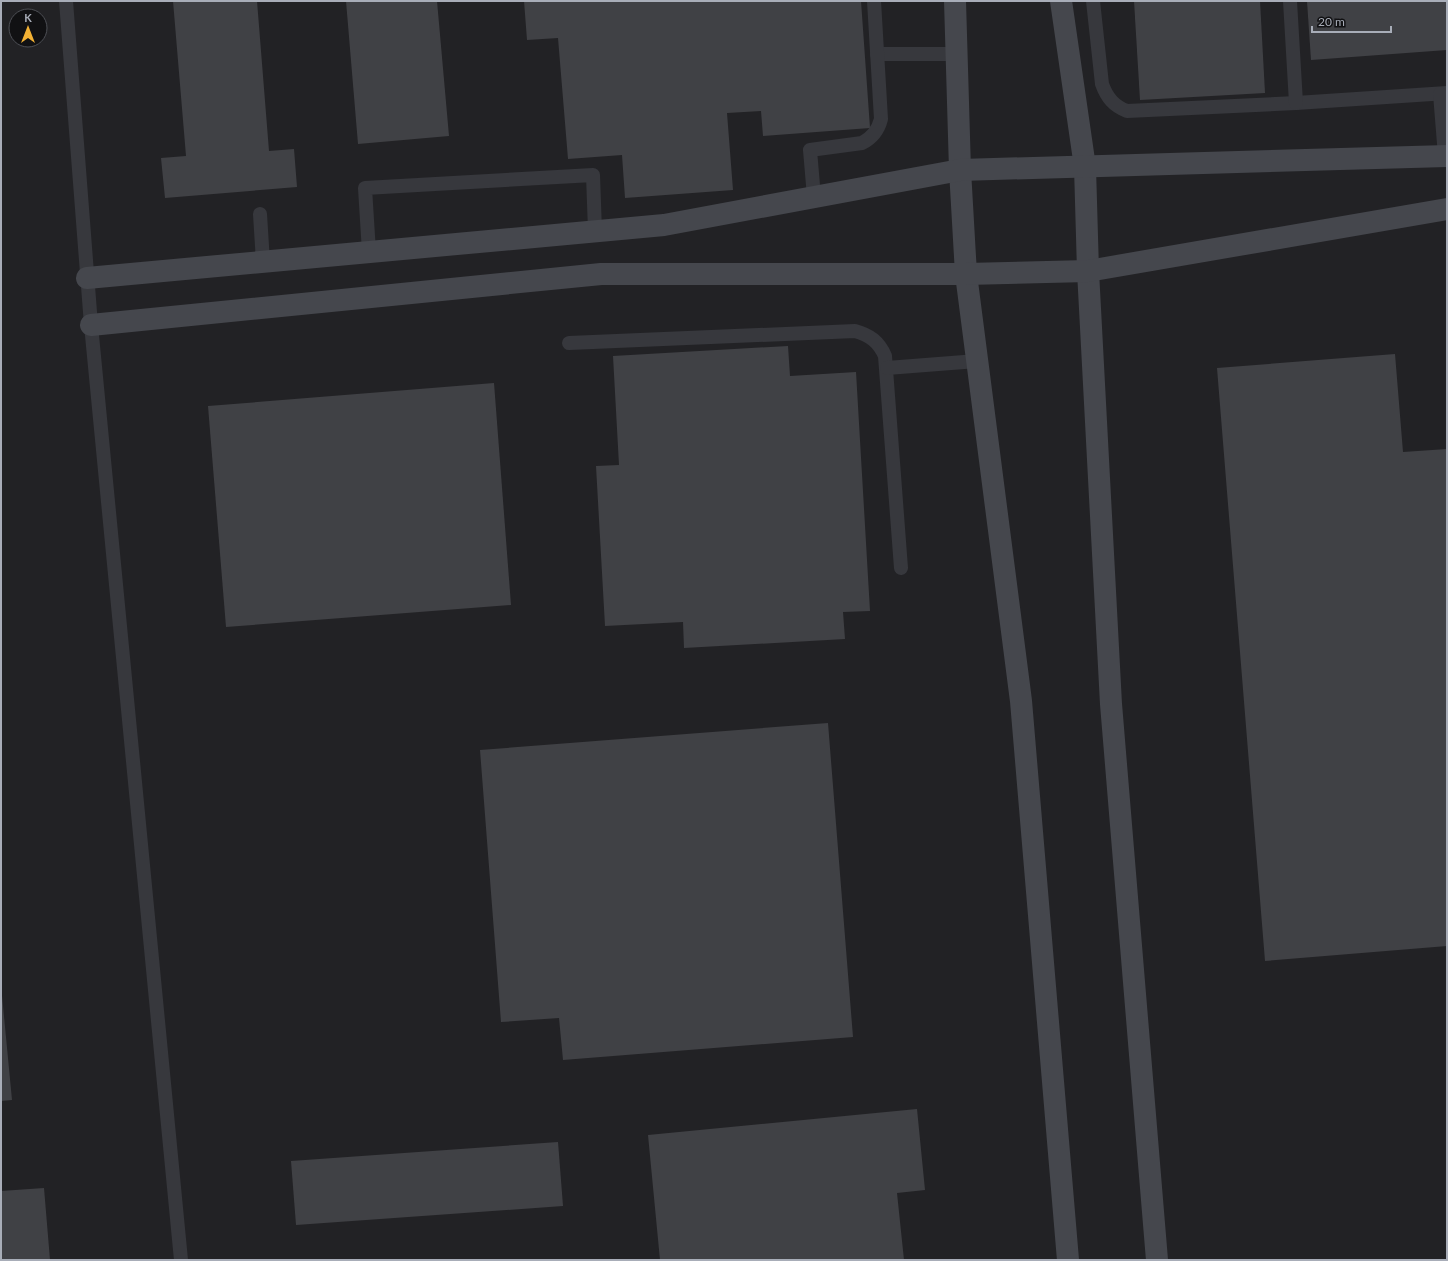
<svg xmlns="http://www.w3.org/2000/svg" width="1448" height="1261" font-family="Lato,sans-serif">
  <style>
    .built { fill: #222225; fill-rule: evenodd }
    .building { fill: #404145 }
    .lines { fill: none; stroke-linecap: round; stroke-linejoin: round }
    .lane { stroke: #37383d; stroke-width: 14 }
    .secondary { stroke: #45474d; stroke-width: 22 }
  </style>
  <rect width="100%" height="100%" fill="#161618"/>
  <path class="built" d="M 1,1 L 1447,1 L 1447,1260 L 1,1260 ZM 16,16 L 40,16 L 40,40 L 16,40 Z"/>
  <g class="building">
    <path d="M 173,1 L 257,1 L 269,151 L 294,149 L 297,187 L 165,198 L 161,158 L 186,156 Z"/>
    <path d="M 346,1 L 437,1 L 449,136 L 358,144 Z"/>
    <path d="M 524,1 L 861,1 L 870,128 L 763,136 L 761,111 L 727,113 L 733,190 L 625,198 L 622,155 L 568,159 L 558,38 L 527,40 Z"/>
    <path d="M 1134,1 L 1260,1 L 1265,93 L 1140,100 Z"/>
    <path d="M 1307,1 L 1447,1 L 1447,50 L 1311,60 Z"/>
    <path d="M 788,346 L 790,376 L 856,372 L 870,611 L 843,612 L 845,639 L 684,648 L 683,622 L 605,626 L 596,466 L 619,465 L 613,356 Z"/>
    <path d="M 1395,354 L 1403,452 L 1447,449 L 1447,946 L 1265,961 L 1217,368 Z"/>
    <path d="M 494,383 L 511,605 L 226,627 L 208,406 Z"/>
    <path d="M 828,723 L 853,1037 L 563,1060 L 559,1018 L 501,1022 L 480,750 Z"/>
    <path d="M 1,985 L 12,1100 L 1,1101 Z"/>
    <path d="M 917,1109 L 925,1190 L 897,1193 L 904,1260 L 660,1260 L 648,1135 Z"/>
    <path d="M 558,1142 L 563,1206 L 296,1225 L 291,1161 Z"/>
    <path d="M 44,1188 L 50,1260 L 1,1260 L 1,1191 Z"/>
  </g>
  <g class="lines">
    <g class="lane">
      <path d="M 66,1 L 91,325 L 181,1260"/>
      <path d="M 1093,1 L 1102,84 C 1107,98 1114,106 1127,111 L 1296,103 L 1447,93"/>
      <path d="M 1290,1 L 1296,103"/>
      <path d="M 877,54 L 957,54"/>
      <path d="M 1440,94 L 1445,156"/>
      <path d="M 814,197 L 810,150 L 862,143 C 872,138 878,131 881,119 L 874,1"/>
      <path d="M 260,214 L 263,262"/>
      <path d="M 369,252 L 365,188 L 593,175 L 595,231"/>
      <path d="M 569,343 L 855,331 C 870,335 879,342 885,356 L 901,568"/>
      <path d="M 887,368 L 977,361"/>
    </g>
    <g class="secondary">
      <path d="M 955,1 L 960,170 L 966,274 L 1021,701 L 1068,1260"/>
      <path d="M 1061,1 L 1085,167 L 1088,271 L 1111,704 L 1157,1260"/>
      <path d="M 87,278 L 664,225 L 960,170 L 1447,156"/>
      <path d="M 91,325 L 601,274 L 966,274 L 1088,271 L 1447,209"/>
    </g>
  </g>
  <rect width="1448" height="1261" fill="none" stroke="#a8adb8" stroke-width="4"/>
  <g transform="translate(28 28)"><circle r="19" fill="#111113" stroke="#4d4f55"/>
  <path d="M0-3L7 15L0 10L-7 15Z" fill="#f2b134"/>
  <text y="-6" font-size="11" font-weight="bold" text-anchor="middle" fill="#a8adb8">K</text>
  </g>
  <path d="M1312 26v6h79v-6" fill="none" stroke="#a8adb8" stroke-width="2"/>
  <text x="1318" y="26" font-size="12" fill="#a8adb8" stroke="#111113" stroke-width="3" paint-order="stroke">20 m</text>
</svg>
